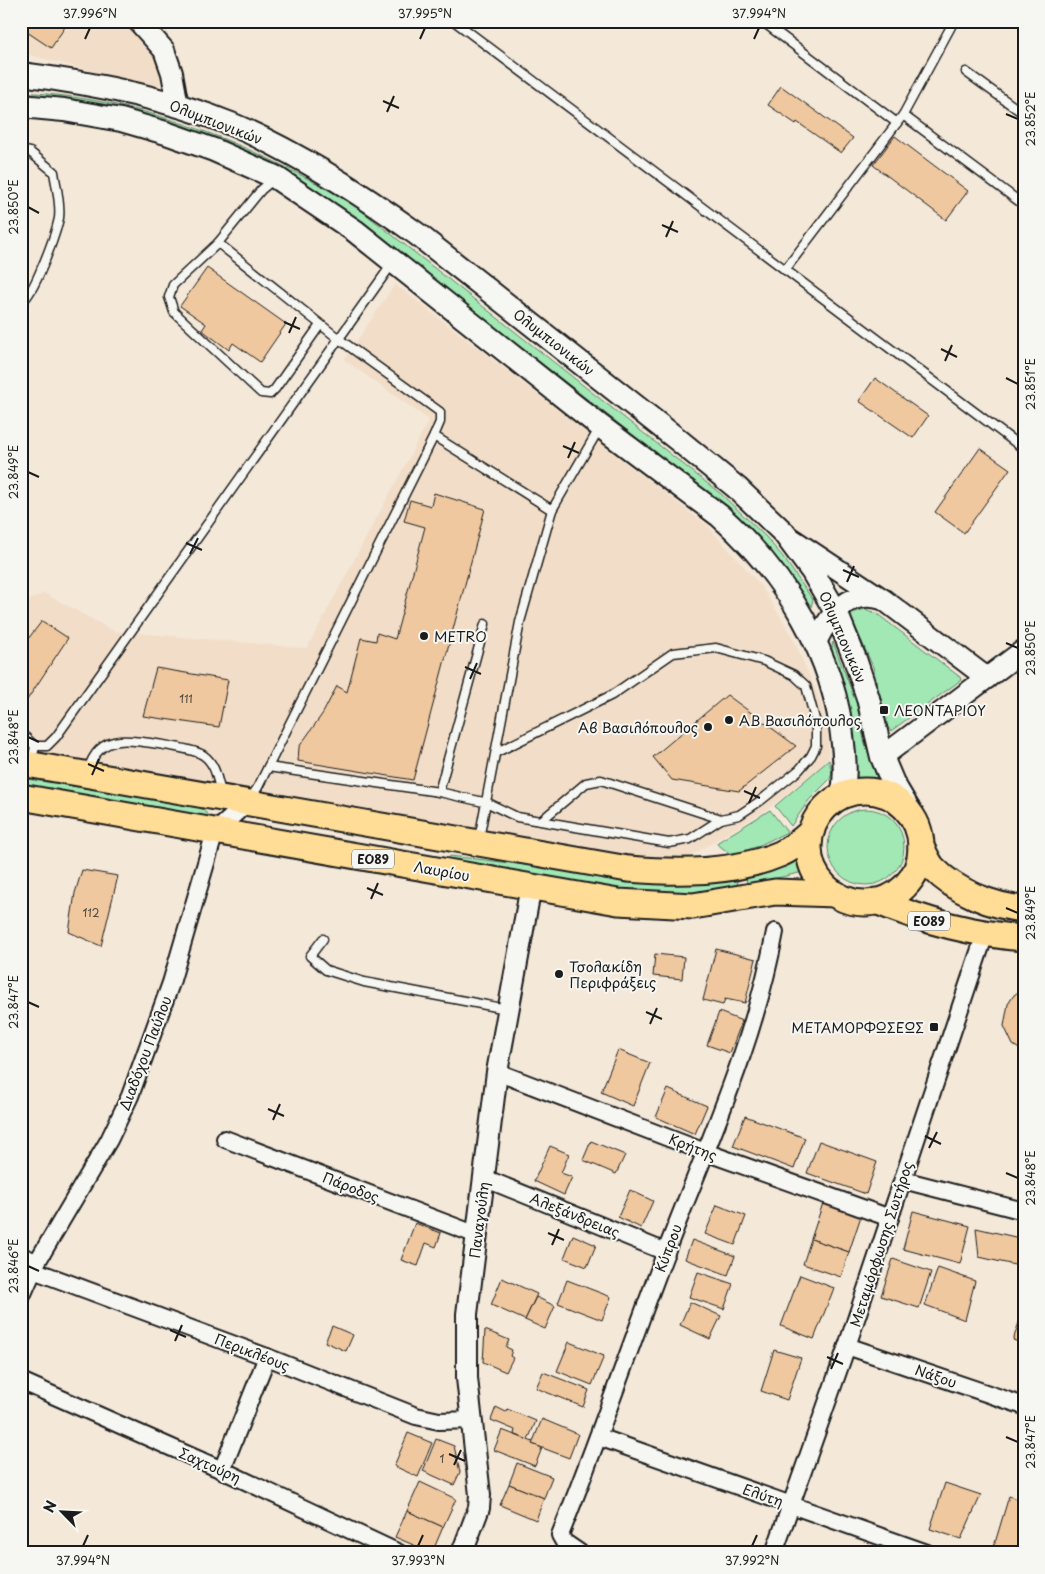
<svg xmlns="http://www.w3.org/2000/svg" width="1045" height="1574" font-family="'Playpen Sans',sans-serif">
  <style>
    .built { fill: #f2dec8 }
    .green { fill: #a1e8b5; stroke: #5e8268 }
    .building { fill: #efc89f; stroke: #1c1c1c }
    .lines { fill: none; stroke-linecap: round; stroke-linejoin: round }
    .service-casing { stroke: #1c1c1c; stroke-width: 11 }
    .minor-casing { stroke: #1c1c1c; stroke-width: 20 }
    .tertiary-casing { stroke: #1c1c1c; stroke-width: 24 }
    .secondary-casing { stroke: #1c1c1c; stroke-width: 26 }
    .primary-casing { stroke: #1c1c1c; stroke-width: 29 }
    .service { stroke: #f6f6f2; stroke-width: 8 }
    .minor { stroke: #f6f6f2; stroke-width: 16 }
    .tertiary { stroke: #f6f6f2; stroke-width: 20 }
    .secondary { stroke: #f6f6f2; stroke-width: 22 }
    .primary { stroke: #ffdd96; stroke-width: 25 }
    .ticks { fill: none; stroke: #1c1c1c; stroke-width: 2 }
    .poi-dot { fill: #1c1c1c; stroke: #f6f6f2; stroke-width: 2 }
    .labels { text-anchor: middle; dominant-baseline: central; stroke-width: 4; stroke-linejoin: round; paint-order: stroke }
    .number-label { font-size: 11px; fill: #51473d }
    .shield { fill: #f6f6f2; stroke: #5d5d5c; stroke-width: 1 }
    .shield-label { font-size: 12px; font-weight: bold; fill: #1c1c1c }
    .street-label { font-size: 14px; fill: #1c1c1c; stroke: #f6f6f2 }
    .poi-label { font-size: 14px; fill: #1c1c1c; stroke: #f6f6f2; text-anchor: start }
    .neatline { fill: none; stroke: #1c1c1c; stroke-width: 2 }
    .ticks-label { font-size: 12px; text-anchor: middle; fill: #1c1c1c }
  </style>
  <rect width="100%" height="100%" fill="#f4e8d9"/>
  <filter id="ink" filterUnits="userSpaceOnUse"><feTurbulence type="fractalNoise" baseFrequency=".02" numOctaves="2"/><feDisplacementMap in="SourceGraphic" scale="10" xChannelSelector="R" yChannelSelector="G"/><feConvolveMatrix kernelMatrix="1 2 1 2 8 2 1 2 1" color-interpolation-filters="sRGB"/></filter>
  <g filter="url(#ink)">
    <g class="built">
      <path d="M 21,21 L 170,21 L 159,88 L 21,53 Z"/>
      <path d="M 395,284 L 708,526 L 761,586 L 790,632 L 821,702 L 828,734 L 829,760 L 768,809 L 687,858 L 660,860 L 453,826 L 21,750 L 21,604 L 44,593 L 114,631 L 307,648 L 429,420 L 344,360 Z"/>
    </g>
    <g class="green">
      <path d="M 21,92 C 143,98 249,143 353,204 L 721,494 L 766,537 L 783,557 L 813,600 L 810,610 L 791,578 L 776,560 L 716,500 L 375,233 L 321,194 L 295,179 L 21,100 Z"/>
      <path d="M 865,609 L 876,613 L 960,677 L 961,680 L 891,731 L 887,726 L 873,667 L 851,617 L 852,613 Z"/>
      <path d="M 833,642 L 857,705 L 864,740 L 878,782 L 856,782 C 855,758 854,735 849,711 C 845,690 827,663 833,642 Z"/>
      <path d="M 829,760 L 832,773 L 830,779 L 809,800 L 791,826 L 775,806 Z"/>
      <path d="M 21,778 L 199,806 L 214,820 L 21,786 Z"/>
      <circle cx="866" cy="847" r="38"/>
      <path d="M 770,810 L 787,832 L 756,847 L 732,855 L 717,844 L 718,842 Z"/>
      <path d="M 450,856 C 485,860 520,864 556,869 C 622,880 669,890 737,878 L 738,888 L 680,896 L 635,892 L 449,859 Z"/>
      <path d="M 798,858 L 803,872 L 747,885 L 746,876 Z"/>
    </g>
    <g class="building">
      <path d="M 21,21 L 69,21 L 51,48 L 21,28 Z"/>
      <path d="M 781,86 L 853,138 L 841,153 L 797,122 L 796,124 L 768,105 Z"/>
      <path d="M 895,136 L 968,191 L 946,220 L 873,165 Z"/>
      <path d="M 207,268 L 286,324 L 260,362 L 233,343 L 229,350 L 202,330 L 206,324 L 180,306 Z"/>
      <path d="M 875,378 L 928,416 L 913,438 L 859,401 Z"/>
      <path d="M 980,448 L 1010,469 L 964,533 L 935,512 Z"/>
      <path d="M 434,493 L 485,509 L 413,780 L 298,761 L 299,747 L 323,713 L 337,686 L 347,692 L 361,638 L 376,641 L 377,633 L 395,639 L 425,527 L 404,521 L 410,500 L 431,506 Z"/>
      <path d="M 42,621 L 68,638 L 27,700 L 21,699 L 21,648 Z"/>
      <path d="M 156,668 L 228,680 L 219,727 L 143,716 Z"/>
      <path d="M 727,695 L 796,746 L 739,791 L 672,780 L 653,757 Z"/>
      <path d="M 82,870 L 118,876 L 101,946 L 69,932 L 75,893 Z"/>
      <path d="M 716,949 L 756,959 L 745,1003 L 725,999 L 723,1005 L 703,1000 Z"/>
      <path d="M 655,954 L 684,957 L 682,979 L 653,976 Z"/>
      <path d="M 1024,988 L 1024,1052 L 1013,1045 L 1004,1026 L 1008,1004 L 1014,995 Z"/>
      <path d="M 719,1012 L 742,1021 L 730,1053 L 707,1045 Z"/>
      <path d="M 618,1050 L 650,1063 L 633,1106 L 601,1092 Z"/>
      <path d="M 668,1089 L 707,1106 L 695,1134 L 656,1117 Z"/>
      <path d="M 745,1116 L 805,1138 L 794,1169 L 733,1146 Z"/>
      <path d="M 591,1141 L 625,1155 L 616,1174 L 583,1160 Z"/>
      <path d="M 819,1141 L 877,1162 L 866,1194 L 807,1173 Z"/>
      <path d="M 550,1146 L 569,1154 L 561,1173 L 572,1177 L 564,1195 L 534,1181 Z"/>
      <path d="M 630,1190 L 653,1201 L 641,1228 L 618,1217 Z"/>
      <path d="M 823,1203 L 861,1216 L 849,1252 L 811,1239 Z"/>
      <path d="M 717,1205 L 746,1216 L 735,1245 L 705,1234 Z"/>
      <path d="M 913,1211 L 970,1226 L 960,1264 L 903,1249 Z"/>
      <path d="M 415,1223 L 441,1233 L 436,1247 L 426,1243 L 418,1266 L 401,1260 Z"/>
      <path d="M 976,1228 L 1024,1239 L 1019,1266 L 979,1257 Z"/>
      <path d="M 573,1235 L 596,1245 L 587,1267 L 564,1258 Z"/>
      <path d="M 811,1239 L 849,1252 L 841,1277 L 803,1264 Z"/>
      <path d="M 692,1240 L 735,1256 L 728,1275 L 685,1259 Z"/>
      <path d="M 893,1259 L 931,1272 L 919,1308 L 881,1296 Z"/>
      <path d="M 938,1268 L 975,1281 L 965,1320 L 925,1305 Z"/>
      <path d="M 698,1272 L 733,1284 L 724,1309 L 689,1297 Z"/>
      <path d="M 800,1275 L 834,1288 L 814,1339 L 781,1326 Z"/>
      <path d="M 502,1278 L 537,1294 L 525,1320 L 491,1305 Z"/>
      <path d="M 567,1280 L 611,1297 L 602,1320 L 558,1303 Z"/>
      <path d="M 536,1297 L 555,1306 L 545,1329 L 525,1320 Z"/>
      <path d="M 690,1302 L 721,1316 L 710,1339 L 680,1325 Z"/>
      <path d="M 1024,1308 L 1024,1344 L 1013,1340 Z"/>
      <path d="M 332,1326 L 353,1335 L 346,1351 L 325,1342 Z"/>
      <path d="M 485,1330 L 509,1340 L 506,1347 L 512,1350 L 510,1356 L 513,1358 L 506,1372 L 483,1362 Z"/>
      <path d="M 569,1342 L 604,1356 L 592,1385 L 557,1371 Z"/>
      <path d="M 774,1350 L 801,1358 L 787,1400 L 761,1391 Z"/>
      <path d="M 543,1372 L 589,1390 L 583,1407 L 536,1388 Z"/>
      <path d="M 496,1407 L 506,1412 L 507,1409 L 536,1421 L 528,1440 L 514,1434 L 515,1430 L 491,1420 Z"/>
      <path d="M 542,1419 L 578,1434 L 569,1458 L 532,1444 Z"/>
      <path d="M 502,1430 L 533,1442 L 532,1444 L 542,1448 L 535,1466 L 494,1450 Z"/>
      <path d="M 408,1433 L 432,1443 L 418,1477 L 394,1466 Z"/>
      <path d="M 436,1439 L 454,1446 L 460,1472 L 454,1485 L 423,1471 Z"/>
      <path d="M 517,1463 L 552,1477 L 544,1498 L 509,1484 Z"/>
      <path d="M 420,1482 L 456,1499 L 443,1527 L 407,1511 Z"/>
      <path d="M 945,1483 L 981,1495 L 961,1539 L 930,1529 Z"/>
      <path d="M 509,1484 L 544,1498 L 536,1520 L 500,1505 Z"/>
      <path d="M 1009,1496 L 1024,1502 L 1024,1533 L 1018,1553 L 992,1553 Z"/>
      <path d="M 407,1511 L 443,1527 L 432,1553 L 395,1537 Z"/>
    </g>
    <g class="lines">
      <g class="service-casing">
        <g id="service">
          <path d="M 454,21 L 1024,449"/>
          <path d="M 762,21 L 897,123"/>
          <path d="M 966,72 L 1024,114"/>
          <path d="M 903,115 L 1024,205"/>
          <path d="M 21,150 L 30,152 L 54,172 C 56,186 61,204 59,218 C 56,233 34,296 21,302"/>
          <path d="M 274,179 L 261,190 L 218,243 L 339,339 L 440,412 L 440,422 L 434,436 L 552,510"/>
          <path d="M 218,243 L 173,285 L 169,297 L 174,312 L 261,393 L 270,394 L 275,389 L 320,325"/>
          <path d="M 785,270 L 903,115 L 954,21"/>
          <path d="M 21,733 L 35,746 L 34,751"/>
          <path d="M 35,746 L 47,746 L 56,737 L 392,264"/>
          <path d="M 268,767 L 439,792 L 488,803 L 517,817 L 669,843 L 690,839 L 721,819 L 739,815 L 760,801 L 799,770 L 811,756 L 816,746 L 816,723 L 806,686 L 794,675 L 764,661 L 716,648 L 673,653 L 612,695 L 497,752"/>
          <path d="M 88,771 C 92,756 101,743 119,741 C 132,739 192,748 203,755 C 216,764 217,779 221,793"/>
          <path d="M 439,792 L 485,624"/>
          <path d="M 250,799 L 258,787 L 434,436"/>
          <path d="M 542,820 L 586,783 L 601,780 L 721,819"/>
          <path d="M 479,839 L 520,622 L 552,510 L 599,429"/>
          <path d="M 323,939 L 310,956 L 326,970 L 364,982 L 507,1009"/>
        </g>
      </g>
      <g class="minor-casing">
        <g id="minor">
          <path d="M 497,1072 L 705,1152 L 890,1218"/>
          <path d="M 225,1139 L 477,1235"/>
          <path d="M 484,1178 L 666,1252"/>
          <path d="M 903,1180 L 1024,1211"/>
          <path d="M 21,1256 L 37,1262"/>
          <path d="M 33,1270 L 267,1357 L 416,1416 L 439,1421 L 473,1420"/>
          <path d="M 21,1298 L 37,1262 L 109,1140 L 130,1096 L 171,983 L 215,832 L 247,803"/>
          <path d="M 847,1346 L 1024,1406"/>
          <path d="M 21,1381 L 222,1470 L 399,1553"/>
          <path d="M 599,1437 L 927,1553"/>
          <path d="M 222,1470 L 267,1357"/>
          <path d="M 580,1553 L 564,1542 L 560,1535 C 599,1439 632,1340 669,1244 C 709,1141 755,1041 775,932"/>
          <path d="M 774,1553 L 847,1346 L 985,934"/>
        </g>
      </g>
      <g class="tertiary-casing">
        <g id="tertiary">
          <path d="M 138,21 L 164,50 L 172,73 L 178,106"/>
          <path d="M 789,537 L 884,600 L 987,678"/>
          <path d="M 816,642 C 830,614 848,589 882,599"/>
          <path d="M 882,757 L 1024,650"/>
          <path d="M 462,1553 L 479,1508 L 480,1495 L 467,1378 L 467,1314 L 497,1072 L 531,886"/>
        </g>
      </g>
      <g class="secondary-casing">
        <g id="secondary">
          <path d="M 21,74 C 93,83 164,97 231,124 C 297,152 359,192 417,234 L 677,439 L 737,488 L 784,533 L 812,571 L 836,612 L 855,659 L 868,698 L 882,757 L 893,783 L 909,810"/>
          <path d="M 21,106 L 64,110 L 121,120 L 166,133 L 214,150 L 275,177 L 355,231 L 600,426 L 720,516 C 786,575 835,655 843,744 C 845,763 846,779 842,797"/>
        </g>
      </g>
      <g class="primary-casing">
        <g id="primary">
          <path d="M 21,763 L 628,869 C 678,873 733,874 780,854 C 792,849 802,840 811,832"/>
          <circle cx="865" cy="847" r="56"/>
          <path d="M 21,797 L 618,902 L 693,906 L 775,892 L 836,894"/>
          <path d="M 921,847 C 925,854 928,862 933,868 C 956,892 992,906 1024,909"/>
          <path d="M 876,901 C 924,921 972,934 1024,938"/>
        </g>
      </g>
      <use href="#service" class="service"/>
      <use href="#minor" class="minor"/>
      <use href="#tertiary" class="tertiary"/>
      <use href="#secondary" class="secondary"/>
      <use href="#primary" class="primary"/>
    </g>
  </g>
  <path class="ticks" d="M 85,39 L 90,28M 420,39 L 425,28M 754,39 L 759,28M 383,101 L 399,108M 387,112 L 394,96M 1006,114 L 1018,119M 28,207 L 39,213M 662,225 L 678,232M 666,237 L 673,221M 284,322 L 300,329M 289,333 L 296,317M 941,349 L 957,357M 945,361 L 952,345M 1006,378 L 1018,384M 563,446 L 579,453M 568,458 L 575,442M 28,472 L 39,477M 186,543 L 202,550M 190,554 L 198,538M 843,570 L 859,577M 847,582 L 854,566M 1006,643 L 1018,648M 465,667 L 481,674M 470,679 L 477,663M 28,737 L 39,742M 88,764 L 104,771M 92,775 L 99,759M 744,791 L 760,798M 749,803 L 756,787M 367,888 L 383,895M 371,899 L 378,883M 1006,908 L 1018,913M 28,1002 L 39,1007M 646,1012 L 662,1019M 650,1024 L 657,1008M 268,1109 L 284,1116M 273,1120 L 280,1104M 925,1136 L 941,1144M 929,1148 L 937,1132M 1006,1173 L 1018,1178M 548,1233 L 564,1240M 552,1245 L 559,1229M 28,1266 L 39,1271M 170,1330 L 186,1337M 175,1341 L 182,1325M 827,1357 L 843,1364M 831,1369 L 838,1353M 1006,1437 L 1018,1442M 449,1454 L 465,1461M 454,1465 L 461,1450M 83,1546 L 88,1535M 418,1546 L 423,1535M 752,1546 L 757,1535"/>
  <g class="poi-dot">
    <circle cx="424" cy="636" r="5"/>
    <rect x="879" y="705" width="10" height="10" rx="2.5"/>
    <circle cx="729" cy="720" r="5"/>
    <circle cx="708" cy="727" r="5"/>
    <circle cx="559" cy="974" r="5"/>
    <rect x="929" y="1022" width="10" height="10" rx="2.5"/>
  </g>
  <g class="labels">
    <g class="number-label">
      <text x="186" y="698">111</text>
      <text x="91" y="912">112</text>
      <text x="442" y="1458">1</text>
    </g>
    <g class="shield">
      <rect x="352" y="849.5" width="42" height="19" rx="4"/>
      <rect x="908" y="911.5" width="42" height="19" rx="4"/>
    </g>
    <g class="shield-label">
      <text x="373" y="859">ΕΟ89</text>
      <text x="929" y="921">ΕΟ89</text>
    </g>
    <g class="street-label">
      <text transform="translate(216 122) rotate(21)">Ολυμπιονικών</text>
      <text transform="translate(554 342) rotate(38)">Ολυμπιονικών</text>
      <text transform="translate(843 637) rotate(67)">Ολυμπιονικών</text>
      <text transform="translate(442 871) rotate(10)">Λαυρίου</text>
      <text transform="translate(145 1053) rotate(-69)">Διαδόχου Παύλου</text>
      <text transform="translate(693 1147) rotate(21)">Κρήτης</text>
      <text transform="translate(351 1187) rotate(21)">Πάροδος</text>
      <text transform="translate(575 1215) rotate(22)">Αλεξάνδρειας</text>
      <text transform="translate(479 1220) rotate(-83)">Παναγούλη</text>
      <text transform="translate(881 1244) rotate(-72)">Μεταμόρφωσης Σωτήρος</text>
      <text transform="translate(668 1248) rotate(-69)">Κύπρου</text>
      <text transform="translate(252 1352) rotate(21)">Περικλέους</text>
      <text transform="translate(936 1376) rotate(19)">Νάξου</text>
      <text transform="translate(210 1465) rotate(24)">Σαχτούρη</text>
      <text transform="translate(763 1495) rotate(19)">Ελύτη</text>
    </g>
    <g class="poi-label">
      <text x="434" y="636">METRO</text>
      <text x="894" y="710">ΛΕΟΝΤΑΡΙΟΥ</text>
      <text x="739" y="720">ΑΒ Βασιλόπουλος</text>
      <text x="698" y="727" text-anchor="end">Αβ Βασιλόπουλος</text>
      <text x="569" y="966">Τσολακίδη<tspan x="569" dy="16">Περιφράξεις</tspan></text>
      <text x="924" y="1027" text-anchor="end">ΜΕΤΑΜΟΡΦΩΣΕΩΣ</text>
    </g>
  </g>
  <rect width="1045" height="1574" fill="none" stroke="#f6f6f2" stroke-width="55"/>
  <g transform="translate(62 1512) rotate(294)" stroke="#f6f6f2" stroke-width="4" paint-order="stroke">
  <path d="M0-4L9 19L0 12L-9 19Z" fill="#1c1c1c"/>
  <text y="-8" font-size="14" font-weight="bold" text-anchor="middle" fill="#1c1c1c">N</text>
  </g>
  <rect x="28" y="28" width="990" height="1518" class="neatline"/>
  <g class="ticks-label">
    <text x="90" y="18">37.996°N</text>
    <text x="425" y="18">37.995°N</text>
    <text x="759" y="18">37.994°N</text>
    <text transform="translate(1031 119) rotate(-90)" y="4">23.852°E</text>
    <text transform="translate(14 207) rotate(-90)" y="4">23.850°E</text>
    <text transform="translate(1031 384) rotate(-90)" y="4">23.851°E</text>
    <text transform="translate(14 472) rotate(-90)" y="4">23.849°E</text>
    <text transform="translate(1031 648) rotate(-90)" y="4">23.850°E</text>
    <text transform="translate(14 737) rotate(-90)" y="4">23.848°E</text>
    <text transform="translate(1031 913) rotate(-90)" y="4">23.849°E</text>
    <text transform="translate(14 1002) rotate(-90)" y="4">23.847°E</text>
    <text transform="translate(1031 1178) rotate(-90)" y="4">23.848°E</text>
    <text transform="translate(14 1266) rotate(-90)" y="4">23.846°E</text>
    <text transform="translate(1031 1442) rotate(-90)" y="4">23.847°E</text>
    <text x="83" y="1565">37.994°N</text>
    <text x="418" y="1565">37.993°N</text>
    <text x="752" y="1565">37.992°N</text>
  </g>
</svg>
